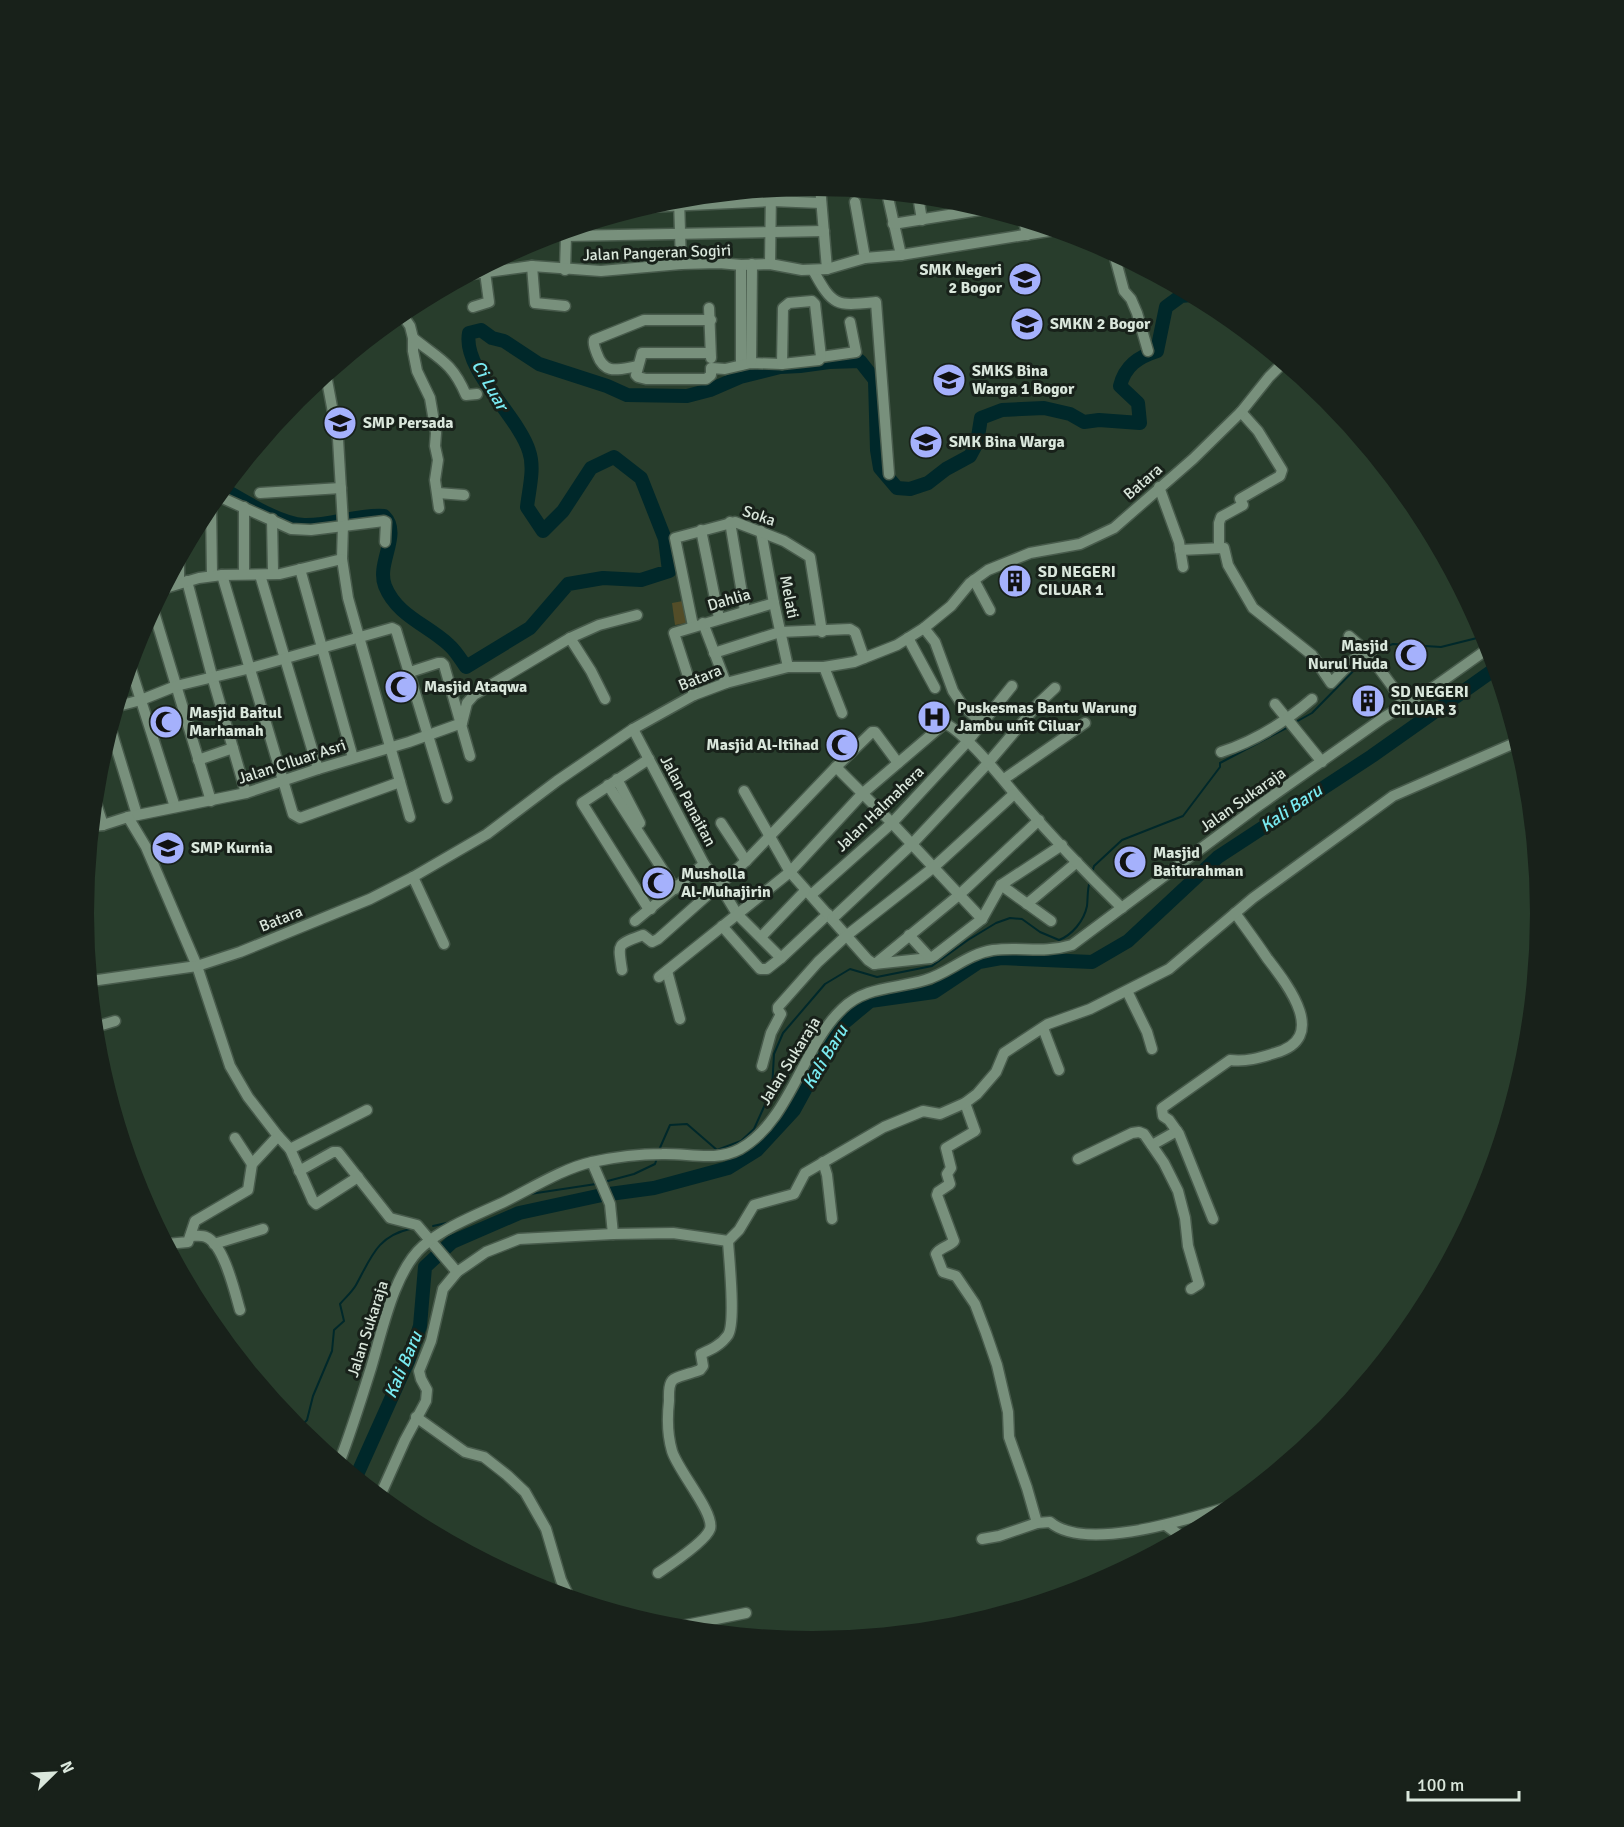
<svg xmlns="http://www.w3.org/2000/svg" width="1624" height="1827" font-family="Signika,sans-serif">
  <style>
    .green { fill: #534d28 }
    .lines { fill: none; stroke-linecap: round; stroke-linejoin: round }
    .stream { stroke: #00282a; stroke-width: 2 }
    .river { stroke: #00282a; stroke-width: 14 }
    .minor-casing { stroke: #485b4c; stroke-width: 13 }
    .minor { stroke: #78907c; stroke-width: 10 }
    .labels { text-anchor: middle; dominant-baseline: central; stroke-width: 6; stroke-linejoin: round; paint-order: stroke }
    .street-label { font-size: 16px; fill: #dae7dc; stroke: #18211a }
    .poi-label { font-size: 16px; font-weight: bold; fill: #dae7dc; stroke: #18211a; text-anchor: start }
    .water-label { font-size: 18px; font-style: italic; fill: #79ebf2; stroke: #18211a }
  </style>
  <rect width="100%" height="100%" fill="#283d2c"/>
  <path class="green" d="M 683,601 L 686,623 L 675,625 L 672,603 Z"/>
  <g class="lines">
    <g class="stream">
      <path d="M 1371,652 L 1393,644 L 1441,647 L 1485,636"/>
      <path d="M 1294,723 L 1312,713 L 1367,657"/>
      <path d="M 1092,873 L 1094,866 L 1122,840 L 1183,816 L 1220,767 L 1220,763 L 1290,726"/>
      <path d="M 659,1150 L 670,1125 L 687,1124 L 717,1150 L 741,1141 L 754,1129 L 772,1089 L 774,1054 L 783,1033 L 825,984 L 850,969 L 877,977 L 932,966 L 968,940 L 996,923 L 1010,918 L 1022,919 L 1040,932 L 1059,940 C 1072,935 1084,921 1087,906 C 1088,898 1087,889 1090,881"/>
      <path d="M 604,1182 L 634,1174 L 655,1164 L 657,1158"/>
      <path d="M 530,1194 L 596,1184"/>
      <path d="M 433,1226 L 451,1222"/>
      <path d="M 298,1429 L 307,1420 L 313,1396 L 332,1351 L 334,1330 L 344,1321 L 340,1304 C 345,1298 352,1292 356,1285 C 371,1258 377,1236 410,1229"/>
    </g>
    <g class="river">
      <path d="M 223,489 C 244,501 280,524 304,525 C 331,526 357,514 384,516 C 402,534 376,563 385,586 C 397,616 428,625 449,645 C 456,651 461,660 466,667 L 530,628 L 568,584 L 603,578 L 641,580 L 669,571 L 665,539 L 641,478 L 614,457 L 591,468 L 563,511 L 543,531 L 527,507 C 529,489 535,468 529,451 C 519,417 462,369 469,333 L 481,330 L 492,338 L 504,341 L 539,364 L 607,386 L 627,395 L 687,396 L 710,390 L 740,377 L 780,367 L 800,366 L 829,362 L 860,361 L 875,380 L 877,450 L 880,468 L 897,488 L 910,489 L 928,483 L 946,469 L 970,456 L 977,443 L 981,418 L 1002,410 L 1044,408 L 1070,414 L 1084,422 L 1099,420 L 1140,423 L 1138,403 L 1120,386 C 1125,366 1138,357 1157,351 L 1166,307 L 1181,296 L 1191,295"/>
      <path d="M 356,1477 L 408,1361 L 420,1326 L 425,1267 L 452,1242 L 519,1213 L 602,1195 L 654,1188 L 728,1168 L 757,1150 L 794,1110 L 840,1026 L 870,1001 L 934,992 L 979,962 L 1001,958 L 1092,962 L 1128,941 L 1218,857 L 1372,756 L 1495,669"/>
    </g>
    <g class="minor-casing">
      <g id="minor">
        <path d="M 820,186 L 827,269"/>
        <path d="M 887,193 L 901,255"/>
        <path d="M 918,196 L 922,220"/>
        <path d="M 679,199 L 681,264"/>
        <path d="M 855,202 L 865,258"/>
        <path d="M 646,207 L 772,201 L 821,203"/>
        <path d="M 1024,221 L 1027,235"/>
        <path d="M 893,224 L 986,209"/>
        <path d="M 563,232 L 566,236 L 824,231"/>
        <path d="M 1114,254 L 1124,291 L 1131,299 L 1137,313 L 1148,351"/>
        <path d="M 770,264 L 771,190"/>
        <path d="M 741,265 L 741,365"/>
        <path d="M 532,266 L 535,303 L 565,306"/>
        <path d="M 565,270 L 566,236"/>
        <path d="M 813,270 C 833,307 836,306 876,302 L 889,474"/>
        <path d="M 472,274 L 532,266 L 601,271 L 681,264 L 719,263 L 741,265 L 770,264 L 802,270 L 827,269 L 865,258 L 901,255 L 1055,230"/>
        <path d="M 473,307 L 489,302 L 485,272"/>
        <path d="M 709,308 L 711,358"/>
        <path d="M 401,313 L 410,326 L 413,338 L 413,351 L 417,371 L 430,398 L 436,433 L 435,446 L 438,460 L 435,480 L 439,508"/>
        <path d="M 413,338 C 439,359 452,362 466,395 L 477,394"/>
        <path d="M 710,353 L 642,353 L 636,375 L 638,377 L 646,379 L 706,379 L 711,375 L 711,368 L 725,369 L 751,363 L 782,364 L 819,360 L 821,357 L 856,352 L 850,322"/>
        <path d="M 751,363 L 752,264"/>
        <path d="M 782,364 L 783,308 L 789,303 L 812,301 L 815,304 L 821,357"/>
        <path d="M 638,366 C 619,369 605,376 597,354 C 595,348 593,345 594,340 L 644,320 L 711,320"/>
        <path d="M 326,375 L 338,439 L 343,524 L 342,559 L 348,598 L 410,817"/>
        <path d="M 1159,487 L 1179,542 L 1183,567"/>
        <path d="M 260,493 L 341,488"/>
        <path d="M 438,493 L 464,495"/>
        <path d="M 218,496 L 291,529 L 311,530 L 384,521 L 386,522 L 385,542"/>
        <path d="M 211,504 L 212,574"/>
        <path d="M 244,507 L 244,571"/>
        <path d="M 272,519 L 273,571"/>
        <path d="M 730,522 L 745,611"/>
        <path d="M 701,530 L 719,618"/>
        <path d="M 761,531 L 774,603 L 788,667"/>
        <path d="M 1219,548 L 1219,523 L 1221,517 L 1243,505 L 1240,499 L 1280,476 L 1282,470 L 1258,431 L 1241,412"/>
        <path d="M 1180,550 L 1224,548 L 1228,565 L 1253,608 L 1312,655 L 1331,683 L 1364,649"/>
        <path d="M 179,562 L 179,579"/>
        <path d="M 300,569 L 353,758"/>
        <path d="M 222,575 L 293,814 L 300,818 L 400,782"/>
        <path d="M 260,575 L 318,769"/>
        <path d="M 974,580 L 990,610"/>
        <path d="M 187,581 L 212,676 L 246,793"/>
        <path d="M 165,588 L 199,578 L 222,575 L 280,574 L 342,559"/>
        <path d="M 153,609 L 211,801"/>
        <path d="M 703,623 L 726,683"/>
        <path d="M 693,626 L 675,538 L 735,522 L 784,541 L 810,557 L 822,632"/>
        <path d="M 924,628 L 935,642 L 953,691 L 963,706 L 982,723"/>
        <path d="M 1349,636 L 1367,652 L 1406,705"/>
        <path d="M 570,638 L 591,671 L 605,699"/>
        <path d="M 908,638 L 935,688"/>
        <path d="M 714,653 L 780,632 L 850,629 L 855,632 L 864,658"/>
        <path d="M 130,666 L 175,807"/>
        <path d="M 824,667 L 842,713"/>
        <path d="M 407,673 L 438,663 L 442,663 L 444,665 L 470,756"/>
        <path d="M 694,695 L 674,633 L 774,603"/>
        <path d="M 1275,704 L 1322,762"/>
        <path d="M 118,706 L 141,700 L 176,686 L 251,668 L 392,628 L 396,630 L 447,798"/>
        <path d="M 462,723 L 467,703 L 474,695 L 570,638 L 599,625 L 637,615"/>
        <path d="M 633,729 L 704,864 L 719,884 L 737,914 L 781,958 L 828,914"/>
        <path d="M 111,730 L 137,815"/>
        <path d="M 1221,752 C 1255,741 1284,723 1312,699"/>
        <path d="M 649,759 L 582,803 L 648,908 L 651,909"/>
        <path d="M 198,760 L 233,748"/>
        <path d="M 836,767 L 872,732 L 875,732 L 898,763"/>
        <path d="M 617,779 L 640,823"/>
        <path d="M 1004,779 L 1085,723"/>
        <path d="M 608,785 L 675,889"/>
        <path d="M 744,791 L 790,872 L 868,960 L 874,964 L 930,958"/>
        <path d="M 95,800 L 103,825"/>
        <path d="M 128,817 L 246,793 L 318,769 L 409,742 L 462,723"/>
        <path d="M 721,823 L 746,861"/>
        <path d="M 93,826 L 103,825 L 128,817 L 146,847 L 197,966 L 230,1066 L 248,1097 L 278,1136 L 252,1164 L 248,1190 L 195,1221 L 188,1242 L 167,1244"/>
        <path d="M 413,877 L 444,944"/>
        <path d="M 1001,885 L 1051,921"/>
        <path d="M 811,895 L 892,823 L 967,742 L 1012,686"/>
        <path d="M 1027,904 L 1077,862"/>
        <path d="M 832,919 L 912,844 L 988,763 L 1039,703 L 1055,688"/>
        <path d="M 635,921 L 704,864"/>
        <path d="M 722,926 L 760,969 L 767,969 L 781,958"/>
        <path d="M 909,935 L 930,958 L 934,956 L 982,919 L 1001,885 L 1062,845"/>
        <path d="M 761,937 L 805,891"/>
        <path d="M 875,964 L 959,895 L 1039,820"/>
        <path d="M 622,970 C 618,943 616,945 643,935 L 652,942 L 658,939 L 746,861 L 836,767 L 892,823 L 982,919"/>
        <path d="M 667,971 L 680,1019"/>
        <path d="M 659,977 L 790,872 L 863,793 L 945,723 C 969,737 997,773 1015,794 C 1049,834 1085,872 1122,908"/>
        <path d="M 91,981 L 197,966 L 240,952 L 370,899 L 413,877 L 487,834 L 557,781 L 633,729 L 694,695 L 726,683 L 788,667 L 824,667 L 854,662 L 897,645 L 924,628 L 951,606 L 970,583 L 988,570 L 1030,553 L 1080,544 L 1114,528 L 1193,459 L 1241,412 L 1269,377 L 1283,363"/>
        <path d="M 1127,991 L 1147,1032 L 1152,1049"/>
        <path d="M 95,1027 L 115,1021"/>
        <path d="M 1043,1028 L 1059,1070"/>
        <path d="M 762,1066 L 771,1033 L 781,1014 L 778,1010 L 778,1007 L 818,962 L 846,936 L 934,867 L 1014,794"/>
        <path d="M 965,1103 L 975,1131 L 946,1148 L 951,1168 L 947,1174 L 950,1184 L 938,1192 L 937,1195 L 954,1241 C 949,1247 940,1247 936,1254 L 943,1272 L 956,1276 L 975,1304 L 986,1333 L 997,1365 L 1008,1412 L 1009,1437 L 1027,1488 L 1037,1523 L 1050,1522 C 1086,1553 1191,1518 1232,1506"/>
        <path d="M 278,1136 L 290,1149 L 313,1201 L 316,1204 L 358,1177"/>
        <path d="M 235,1138 L 252,1164"/>
        <path d="M 1152,1145 L 1177,1131"/>
        <path d="M 290,1149 L 367,1110"/>
        <path d="M 1078,1159 L 1132,1133 L 1139,1132 L 1144,1134 L 1164,1163 L 1178,1191 L 1185,1218 L 1188,1246 L 1199,1284 L 1191,1289"/>
        <path d="M 592,1162 L 610,1204 L 613,1234"/>
        <path d="M 823,1162 L 827,1175 L 832,1219"/>
        <path d="M 299,1171 L 333,1152 L 338,1152 L 390,1218 L 417,1225 L 457,1272"/>
        <path d="M 1213,1219 L 1179,1134 L 1169,1120 L 1163,1116 L 1162,1108 L 1230,1060 C 1246,1062 1259,1058 1275,1053 C 1330,1038 1287,984 1267,958 C 1257,943 1246,928 1235,913"/>
        <path d="M 191,1236 C 196,1236 202,1235 206,1237 C 224,1244 235,1293 240,1310"/>
        <path d="M 214,1244 L 263,1229"/>
        <path d="M 416,1417 L 465,1452 L 484,1457 L 507,1475 L 525,1492 L 546,1529 L 561,1580 L 569,1597"/>
        <path d="M 339,1463 C 351,1432 361,1400 371,1368 C 382,1332 394,1271 423,1246 C 446,1226 479,1214 506,1201 C 532,1188 564,1168 592,1162 C 615,1157 638,1154 662,1154 C 688,1153 716,1162 740,1149 C 790,1121 802,1047 842,1009 C 865,986 896,989 925,980 C 949,973 967,954 993,950 C 1021,946 1042,954 1072,945 L 1254,809 L 1383,718 L 1434,687 L 1489,648"/>
        <path d="M 380,1496 L 405,1440 L 426,1401 L 427,1390 L 421,1379 L 419,1371 L 431,1341 L 443,1289 L 457,1272 L 486,1252 L 519,1239 L 613,1234 L 673,1233 L 728,1241 L 739,1230 L 754,1205 L 794,1194 L 805,1173 L 884,1127 L 923,1111 L 940,1114 L 965,1103 L 977,1094 L 996,1072 L 1004,1053 L 1048,1024 L 1090,1009 L 1169,969 L 1253,898 L 1393,796 L 1517,742"/>
        <path d="M 1167,1526 L 1182,1537"/>
        <path d="M 982,1539 L 999,1536 L 1037,1523"/>
        <path d="M 658,1573 C 670,1565 706,1541 710,1529 C 715,1513 678,1471 672,1451 C 667,1434 667,1419 669,1401 C 669,1395 668,1383 674,1379 C 681,1375 693,1373 700,1370 L 703,1366 L 701,1354 C 712,1349 721,1345 728,1335 C 736,1322 729,1259 728,1241"/>
        <path d="M 671,1628 L 746,1613"/>
      </g>
    </g>
    <use href="#minor" class="minor"/>
  </g>
  <defs>
    <g id="school-disc" transform="scale(1.725)"><circle r="9.5" fill="#a5b1fc" stroke="#18211a"/><path d="M0-5L7-2L0 1L-7-2ZM-4 1L0 2.5L4 1V4Q0 6-4 4Z" fill="#111"/></g>
    <g id="building-disc" transform="scale(1.725)"><circle r="9.5" fill="#a5b1fc" stroke="#18211a"/><path d="M-4-6H4V6H1V3H-1V6H-4ZM-2.5-4.3h1.7v1.8h-1.7ZM.8-4.3h1.7v1.8H.8ZM-2.5-1h1.7V.8h-1.7ZM.8-1h1.7V.8H.8Z" fill="#111"/></g>
    <g id="mosque-disc" transform="scale(1.725)"><circle r="9.5" fill="#a5b1fc" stroke="#18211a"/><path d="M3.5-4.9A6 6 0 1 0 3.5 4.9A5 5 0 1 1 3.5-4.9Z" fill="#111"/></g>
    <g id="hospital-disc" transform="scale(1.725)"><circle r="9.5" fill="#a5b1fc" stroke="#18211a"/><path d="M-5-5h3v3.5h4V-5h3V5h-3V1.5h-4V5h-3Z" fill="#111"/></g>
  </defs>
  <g fill-rule="evenodd">
    <use href="#school-disc" x="1025" y="279"/>
    <use href="#school-disc" x="1027" y="324"/>
    <use href="#school-disc" x="949" y="380"/>
    <use href="#school-disc" x="340" y="423"/>
    <use href="#school-disc" x="926" y="442"/>
    <use href="#building-disc" x="1015" y="581"/>
    <use href="#mosque-disc" x="1411" y="655"/>
    <use href="#mosque-disc" x="401" y="687"/>
    <use href="#building-disc" x="1368" y="701"/>
    <use href="#hospital-disc" x="934" y="717"/>
    <use href="#mosque-disc" x="166" y="722"/>
    <use href="#mosque-disc" x="842" y="745"/>
    <use href="#school-disc" x="168" y="848"/>
    <use href="#mosque-disc" x="1130" y="862"/>
    <use href="#mosque-disc" x="658" y="883"/>
  </g>
  <g class="labels">
    <g class="street-label">
      <text transform="translate(657 253) rotate(-2)">Jalan Pangeran Sogiri</text>
      <text transform="translate(1143 482) rotate(-41)">Batara</text>
      <text transform="translate(759 516) rotate(19)">Soka</text>
      <text transform="translate(789 597) rotate(79)">Melati</text>
      <text transform="translate(729 600) rotate(-16)">Dahlia</text>
      <text transform="translate(700 678) rotate(-22)">Batara</text>
      <text transform="translate(292 762) rotate(-18)">Jalan CIluar Asri</text>
      <text transform="translate(1243 800) rotate(-35)">Jalan Sukaraja</text>
      <text transform="translate(688 801) rotate(62)">Jalan Panaitan</text>
      <text transform="translate(880 809) rotate(-44)">Jalan Halmahera</text>
      <text transform="translate(281 919) rotate(-22)">Batara</text>
      <text transform="translate(790 1061) rotate(-58)">Jalan Sukaraja</text>
      <text transform="translate(368 1329) rotate(-72)">Jalan Sukaraja</text>
    </g>
    <g class="poi-label">
      <text x="1002" y="270" text-anchor="end">SMK Negeri<tspan x="1002" dy="18">2 Bogor</tspan></text>
      <text x="1050" y="324">SMKN 2 Bogor</text>
      <text x="972" y="371">SMKS Bina<tspan x="972" dy="18">Warga 1 Bogor</tspan></text>
      <text x="363" y="423">SMP Persada</text>
      <text x="949" y="442">SMK Bina Warga</text>
      <text x="1038" y="572">SD NEGERI<tspan x="1038" dy="18">CILUAR 1</tspan></text>
      <text x="1388" y="646" text-anchor="end">Masjid<tspan x="1388" dy="18">Nurul Huda</tspan></text>
      <text x="424" y="687">Masjid Ataqwa</text>
      <text x="1391" y="692">SD NEGERI<tspan x="1391" dy="18">CILUAR 3</tspan></text>
      <text x="957" y="708">Puskesmas Bantu Warung<tspan x="957" dy="18">Jambu unit Ciluar</tspan></text>
      <text x="189" y="713">Masjid Baitul<tspan x="189" dy="18">Marhamah</tspan></text>
      <text x="819" y="745" text-anchor="end">Masjid Al-Itihad</text>
      <text x="191" y="848">SMP Kurnia</text>
      <text x="1153" y="853">Masjid<tspan x="1153" dy="18">Baiturahman</tspan></text>
      <text x="681" y="874">Musholla<tspan x="681" dy="18">Al-Muhajirin</tspan></text>
    </g>
    <g class="water-label">
      <text transform="translate(490 385) rotate(60)">Ci Luar</text>
      <text transform="translate(1291 808) rotate(-34)">Kali Baru</text>
      <text transform="translate(825 1057) rotate(-59)">Kali Baru</text>
      <text transform="translate(403 1365) rotate(-67)">Kali Baru</text>
    </g>
  </g>
  <path d="M0 0H1624V1827H0ZM811 196H813A717 717 0 0 1 1530 913V914A717 717 0 0 1 813 1631H811A717 717 0 0 1 94 914V913A717 717 0 0 1 811 196Z" fill="#18211a" fill-rule="evenodd"/>
  <g transform="translate(54 1773) rotate(66)" stroke="#18211a" stroke-width="4.5" paint-order="stroke">
  <path d="M0-4.5L10 22L0 15L-10 22Z" fill="#dae7dc"/>
  <text y="-9" font-size="16" font-weight="bold" text-anchor="middle" fill="#dae7dc">N</text>
  </g>
  <path d="M1408 1791v9h111v-9" fill="none" stroke="#dae7dc" stroke-width="3"/>
  <text x="1417" y="1791" font-size="18" fill="#dae7dc" stroke="#18211a" stroke-width="4.5" paint-order="stroke">100 m</text>
</svg>
